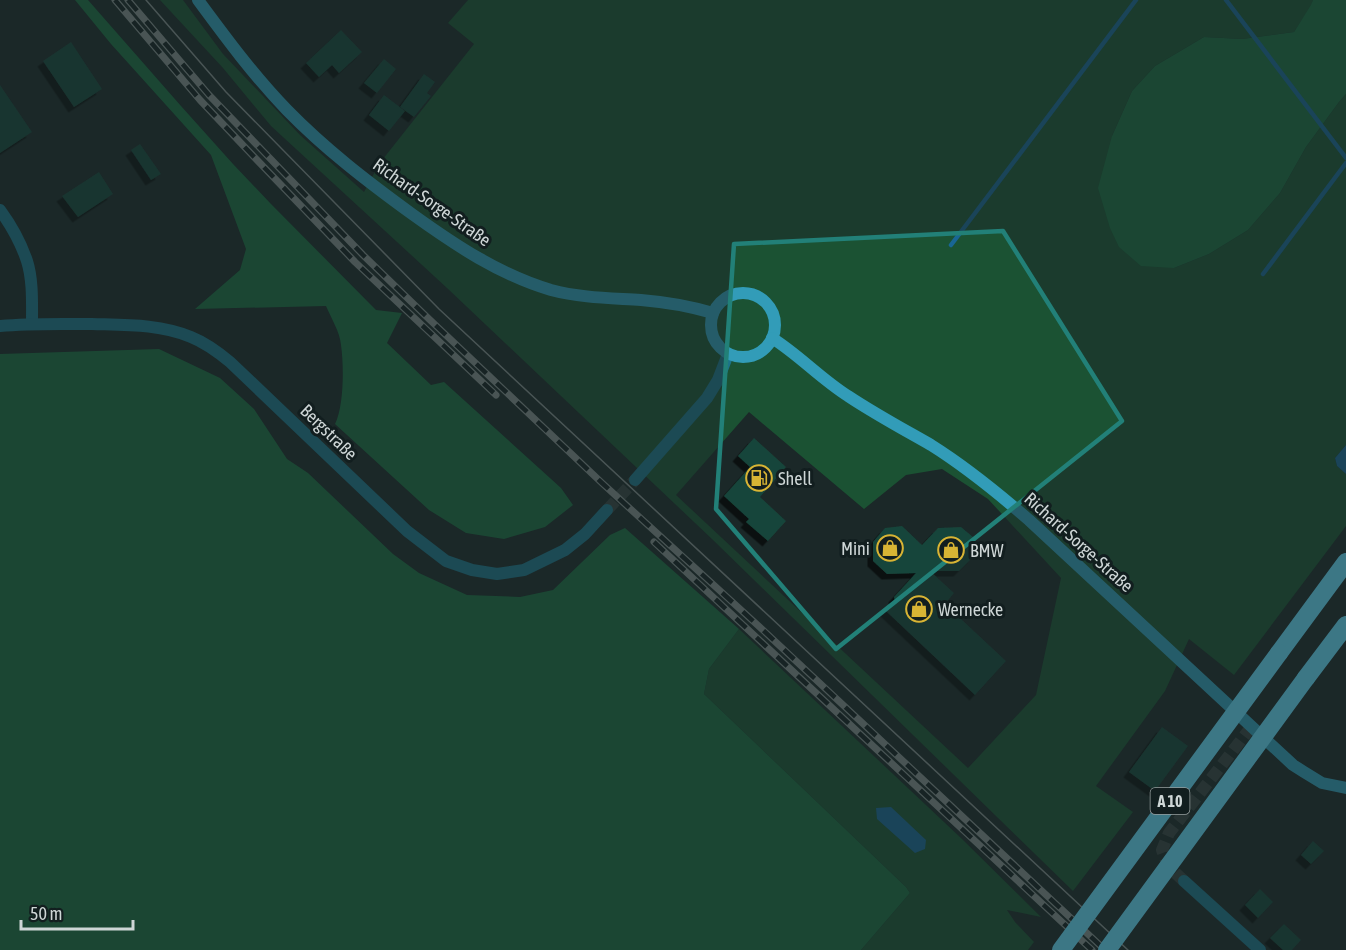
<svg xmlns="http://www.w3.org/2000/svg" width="1346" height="950" font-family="'Asap Condensed',sans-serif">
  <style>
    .green { fill: #1b5233; fill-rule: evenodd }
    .forest { fill: #1b6b41 }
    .water { fill: #196694 }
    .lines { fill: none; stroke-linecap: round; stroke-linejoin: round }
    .stream { stroke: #196694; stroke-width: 4.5 }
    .building { fill: #18443a; filter: url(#shadow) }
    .minor-tunnel { stroke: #364242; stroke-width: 12; stroke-dasharray: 12 6; stroke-linecap: butt }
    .tertiary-tunnel { stroke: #364242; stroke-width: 12; stroke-dasharray: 12 6; stroke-linecap: butt }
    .minor { stroke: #1d7389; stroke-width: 12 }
    .tertiary { stroke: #1d7389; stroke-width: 12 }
    .secondary { stroke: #329cb8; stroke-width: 12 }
    .motorway { stroke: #64d7f7; stroke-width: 18 }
    .tram { stroke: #818b8b; stroke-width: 1.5 }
    .rail-casing { stroke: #818b8b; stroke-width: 7 }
    .rail { stroke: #121e1f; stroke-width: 4.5; stroke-dasharray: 14; stroke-linecap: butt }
    .motorway-bridge { stroke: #64d7f7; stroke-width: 18 }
    .marked { fill: none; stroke: #228078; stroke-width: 4.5; stroke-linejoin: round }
    .labels { text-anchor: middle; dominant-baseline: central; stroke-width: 6; stroke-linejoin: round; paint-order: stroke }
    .shield { fill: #121e1f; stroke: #969f9f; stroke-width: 1.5 }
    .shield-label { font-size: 16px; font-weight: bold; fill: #ced6d6 }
    .street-label { font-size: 18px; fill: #ced6d6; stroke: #121e1f }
    .poi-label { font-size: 18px; fill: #ced6d6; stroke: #121e1f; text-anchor: start }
  </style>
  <defs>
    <filter id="shadow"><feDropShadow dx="-5.5" dy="5.5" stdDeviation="0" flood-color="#0009"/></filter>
  </defs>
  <rect width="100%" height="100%" fill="#1b2828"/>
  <g class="green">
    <path d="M 160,0 L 183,0 L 223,54 L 263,96 L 300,135 L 364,192 L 379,164 L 474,44 L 448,23 L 468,0 L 1313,0 L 1312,5 L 1294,32 L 1242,39 L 1204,37 L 1155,66 L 1132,91 L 1112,136 L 1174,268 L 1209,254 L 1248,230 L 1280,193 L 1306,147 L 1339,102 L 1346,94 L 1346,445 L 1335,458 L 1337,466 L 1346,474 L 1346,526 L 1234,675 L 1189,639 L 1165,691 L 1096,786 L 1133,812 L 1073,891 L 713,540 L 447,288 L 271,126 L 223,68 ZM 749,412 L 864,509 L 906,475 L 942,469 L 988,499 L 1061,578 L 1036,695 L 968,768 L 676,495 Z"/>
    <path d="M 739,629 L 961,838 L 1041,917 L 1007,910 L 1015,922 L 1034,942 L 1028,950 L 861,950 L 910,893 L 906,887 L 704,694 L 709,669 Z"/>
  </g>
  <g class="forest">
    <path d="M 75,0 L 88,0 L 181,106 L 233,164 L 271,204 L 376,310 L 402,313 L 387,343 L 431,385 L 444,382 L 561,488 L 573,505 L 545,527 L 504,539 L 466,533 L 429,510 L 335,424 C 344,406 344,366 341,345 C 340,332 331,318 326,306 L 195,309 L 240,270 L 246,249 L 211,155 L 111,44 Z"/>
    <path d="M 1313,0 L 1346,0 L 1346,94 L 1339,102 L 1306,147 L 1280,193 L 1248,230 L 1209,254 L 1174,268 L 1141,266 L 1119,247 L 1110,228 L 1098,188 L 1112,136 L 1132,91 L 1155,66 L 1204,37 L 1242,39 L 1294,32 L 1311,5 Z"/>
    <path d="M 159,349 L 220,378 L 254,409 L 287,459 L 308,473 L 393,554 L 419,573 L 467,595 L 520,597 L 553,590 L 610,535 L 625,528 L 739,629 L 709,669 L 704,694 L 906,887 L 910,893 L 861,950 L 0,950 L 0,354 Z"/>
  </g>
  <g class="water">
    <path d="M 1346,445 L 1346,474 L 1337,466 L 1335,458 Z"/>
    <path d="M 891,807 L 926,840 L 925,849 L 915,853 L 877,819 L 876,808 Z"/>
  </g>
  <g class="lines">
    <g class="stream">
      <path d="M 1226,0 L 1346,158"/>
      <path d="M 951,245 L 1136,0"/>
      <path d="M 1263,274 L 1346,163"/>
    </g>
  </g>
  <g class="building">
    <path d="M 341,30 L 362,52 L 339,73 L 332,65 L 319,77 L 306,63 Z"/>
    <path d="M 71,42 L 102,89 L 74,107 L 43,61 Z"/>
    <path d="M 384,59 L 396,69 L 377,93 L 364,83 Z"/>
    <path d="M 424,74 L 435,82 L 427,93 L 431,96 L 414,117 L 400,107 Z"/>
    <path d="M 0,85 L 32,132 L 0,153 Z"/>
    <path d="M 384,95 L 405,111 L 389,131 L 369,115 Z"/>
    <path d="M 140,144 L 161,174 L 151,180 L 131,150 Z"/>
    <path d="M 99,172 L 113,194 L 78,217 L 62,196 Z"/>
    <path d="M 754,438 L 786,467 L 760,497 L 786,521 L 768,541 L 746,522 L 749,519 L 724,496 L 750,467 L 738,456 Z"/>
    <path d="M 902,526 L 922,545 L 938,528 L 961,527 L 973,537 L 973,557 L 959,571 L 930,571 L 954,593 L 945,604 L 1006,661 L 975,695 L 886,611 L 895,601 L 894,597 L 916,573 L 887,574 L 873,561 L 873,542 L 885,528 Z"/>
    <path d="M 1162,727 L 1188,746 L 1155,791 L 1129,772 Z"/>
    <path d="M 1313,841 L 1324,851 L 1311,864 L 1301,855 Z"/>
    <path d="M 1260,889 L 1273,902 L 1258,918 L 1245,905 Z"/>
    <path d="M 1284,924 L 1301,940 L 1292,950 L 1283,950 L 1270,938 Z"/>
  </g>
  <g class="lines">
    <path class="minor-tunnel" d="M 1184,881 L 1168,866 L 1162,850 L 1169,833 L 1252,726"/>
    <path class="tertiary-tunnel" d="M 607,510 L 635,480"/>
    <path class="minor" d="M 1184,881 L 1260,950"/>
    <g class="tertiary">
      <path d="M 0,210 C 11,225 21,243 27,261 C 33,280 32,303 32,323"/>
      <path d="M 0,326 C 31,323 61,324 92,324 C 125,325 160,324 191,337 C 206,343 218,352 230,362 L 407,531 L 446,561 L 472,570 L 497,574 L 524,570 L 565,550 L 585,534 L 607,510"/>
      <path d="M 635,480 L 707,398 L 718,380 L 728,354"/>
    </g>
    <g class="secondary">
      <path d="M 198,0 C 226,38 254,76 287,110 C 325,149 368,182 412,214 C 455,245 500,275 551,290 C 581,298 611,298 641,300 C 666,302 689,306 713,313"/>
      <circle cx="743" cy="325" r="32"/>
      <path d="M 772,338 C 799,355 821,379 848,396 C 875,414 903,429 931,445 C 966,467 998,493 1029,520 L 1293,765 L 1304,772 L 1322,783 L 1346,788"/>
    </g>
    <g class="motorway">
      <path d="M 1279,653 L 1346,562"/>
      <path d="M 1306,678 L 1346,625"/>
    </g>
    <path class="tram" d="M 146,0 L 226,92 L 439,309 L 1128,950"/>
    <g class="rail-casing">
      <g id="rail">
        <path d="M 115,0 L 200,100 L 257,160 L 355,262 L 496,395"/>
        <path d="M 128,0 L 209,95 L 363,255 L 429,319 L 602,483 L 764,631 L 1105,950"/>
        <path d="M 654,542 L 1092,950"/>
      </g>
    </g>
    <use href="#rail" class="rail"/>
    <g class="motorway-bridge">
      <path d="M 1061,950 L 1279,653"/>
      <path d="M 1107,950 L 1306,678"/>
    </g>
  </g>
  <path d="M0 0H1346V950H0ZM 1003,231 L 1122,421 L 836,649 L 716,509 L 734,244 Z" fill="#1b2828" fill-opacity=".55" fill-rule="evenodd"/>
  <path class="marked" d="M 1003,231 L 1122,421 L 836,649 L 716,509 L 734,244 Z"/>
  <defs>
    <g id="fuel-ring" transform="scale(1.35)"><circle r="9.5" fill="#121e1f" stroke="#d8b434" stroke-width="1.5"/><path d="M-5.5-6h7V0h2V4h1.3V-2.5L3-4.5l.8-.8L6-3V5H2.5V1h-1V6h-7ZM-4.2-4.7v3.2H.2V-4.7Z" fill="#d8b434"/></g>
    <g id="shop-ring" transform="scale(1.35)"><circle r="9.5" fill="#121e1f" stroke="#d8b434" stroke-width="1.5"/><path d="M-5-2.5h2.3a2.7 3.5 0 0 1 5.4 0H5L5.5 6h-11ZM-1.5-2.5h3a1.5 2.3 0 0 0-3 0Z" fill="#d8b434"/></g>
  </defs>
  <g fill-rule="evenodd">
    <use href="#fuel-ring" x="759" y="478"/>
    <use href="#shop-ring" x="890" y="548"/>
    <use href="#shop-ring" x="951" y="550"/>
    <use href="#shop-ring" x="919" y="609"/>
  </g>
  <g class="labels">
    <rect class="shield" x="1150.5" y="788" width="39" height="26" rx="4.5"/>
    <g class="shield-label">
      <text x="1170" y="801">A 10</text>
    </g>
    <g class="street-label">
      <text transform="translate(432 202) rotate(35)">Richard-Sorge-Straße</text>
      <text transform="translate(329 432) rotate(44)">Bergstraße</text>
      <text transform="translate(1079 542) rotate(42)">Richard-Sorge-Straße</text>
    </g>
    <g class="poi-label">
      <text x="778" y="478">Shell</text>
      <text x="870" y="548" text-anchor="end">Mini</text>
      <text x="970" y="550">BMW</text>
      <text x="938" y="609">Wernecke</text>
    </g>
  </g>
  <path d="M21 920v9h112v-9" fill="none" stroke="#ced6d6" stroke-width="3"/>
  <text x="30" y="920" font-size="18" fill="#ced6d6" stroke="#121e1f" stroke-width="4.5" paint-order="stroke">50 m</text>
</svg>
